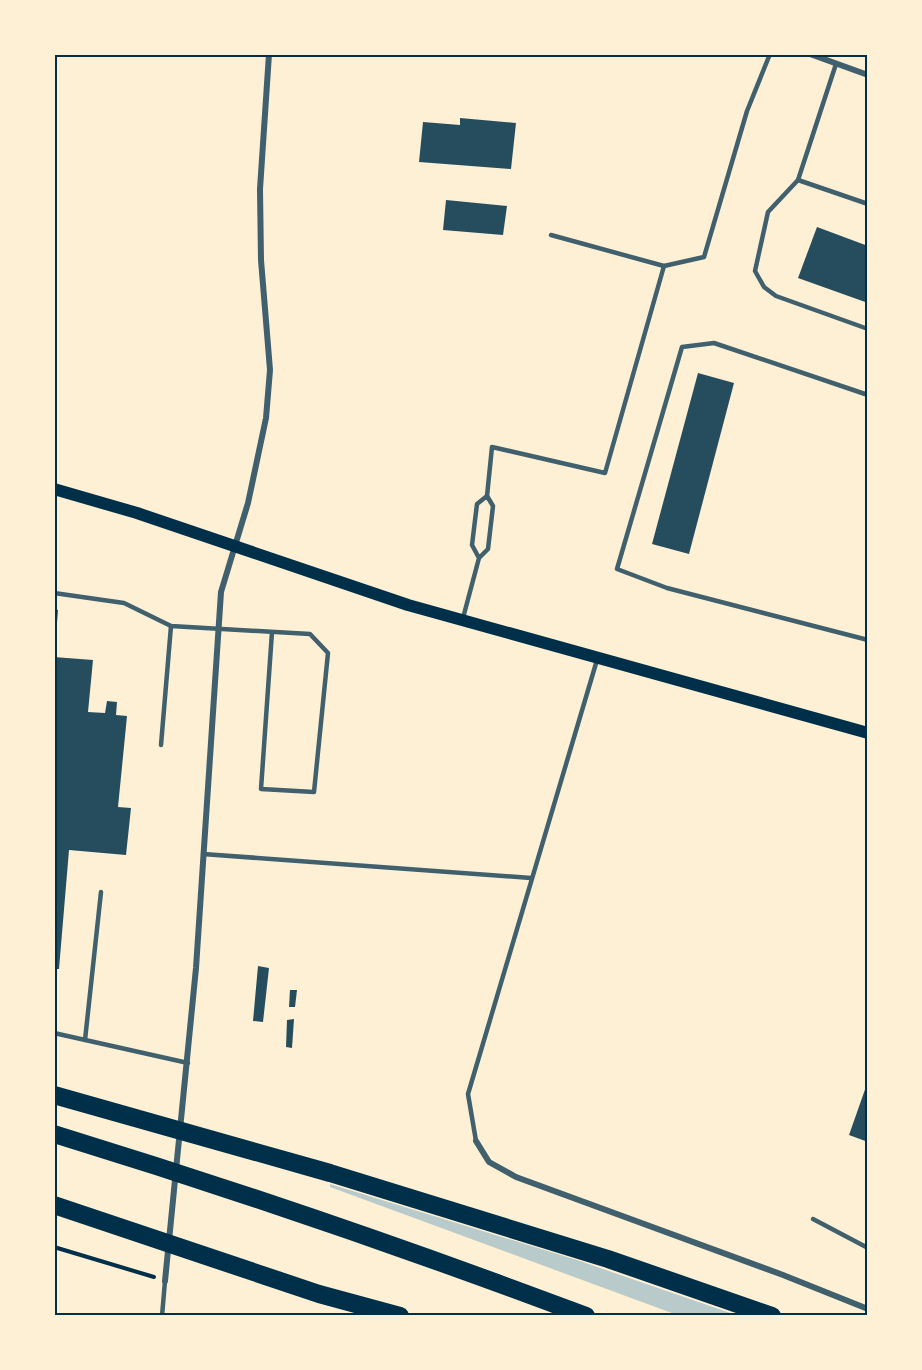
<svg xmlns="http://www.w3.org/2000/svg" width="922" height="1370" font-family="Raleway,sans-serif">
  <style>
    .green { fill: #b9caca }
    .building { fill: #264d5e }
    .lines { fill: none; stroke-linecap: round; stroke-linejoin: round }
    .path { stroke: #003049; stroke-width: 4 }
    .service { stroke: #3f606c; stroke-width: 4.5 }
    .minor { stroke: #3f606c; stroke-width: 6 }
    .secondary { stroke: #003049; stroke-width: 12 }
    .motorway { stroke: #003049; stroke-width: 18 }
    .neatline { fill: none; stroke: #003049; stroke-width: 2 }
  </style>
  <rect width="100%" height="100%" fill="#fdf0d5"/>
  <path class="green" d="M 330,1184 L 577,1260 L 739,1316 L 680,1316 L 330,1187 Z"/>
  <g class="building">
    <path d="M 460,118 L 516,123 L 511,169 L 419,162 L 423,122 L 460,125 Z"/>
    <path d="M 446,200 L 507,206 L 503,235 L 443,230 Z"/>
    <path d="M 817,227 L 868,246 L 868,303 L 798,278 Z"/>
    <path d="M 698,373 L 734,383 L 689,554 L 652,544 Z"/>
    <path d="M 54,609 L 58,610 L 56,635 L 54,635 Z"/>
    <path d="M 54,657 L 93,660 L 88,712 L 105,713 L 107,701 L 117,702 L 116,715 L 127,716 L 118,807 L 131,808 L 126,855 L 69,850 L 59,969 L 54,969 Z"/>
    <path d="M 258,966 L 269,968 L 263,1022 L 253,1021 Z"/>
    <path d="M 290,990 L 297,990 L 295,1007 L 289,1007 Z"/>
    <path d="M 294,1019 L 292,1048 L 286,1047 L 287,1020 Z"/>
    <path d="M 868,1081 L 868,1142 L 849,1135 Z"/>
  </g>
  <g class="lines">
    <path class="path" d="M 54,1247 L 154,1277"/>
    <g class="service">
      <path d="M 836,64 L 798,180 L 768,212 L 755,271 L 764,287 L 776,296 L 868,329"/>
      <path d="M 798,180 L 868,204"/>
      <path d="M 551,235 L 664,266 L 704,257 L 747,111 L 770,54"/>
      <path d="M 868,395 L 714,343 L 682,347 L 617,569 L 667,588 L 868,640"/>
      <path d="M 487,496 L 492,447 L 605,473 L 664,266"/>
      <path d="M 54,593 L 124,603 L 171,626 L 310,634 L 328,653 L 314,792 L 261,789 L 272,632"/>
      <path d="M 463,618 L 479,558 L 488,549 L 493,506 L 487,496 L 477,504 L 472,545 L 479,558"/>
      <path d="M 161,745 L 171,626"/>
      <path d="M 203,854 L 531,878"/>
      <path d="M 54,1033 L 188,1063"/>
      <path d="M 85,1040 L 101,892"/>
      <path d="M 476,1141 L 468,1094 L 597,660"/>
      <path d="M 813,1219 L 868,1248"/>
      <path d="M 162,1316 L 165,1281"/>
    </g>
    <g class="minor">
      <path d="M 810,54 L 868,75"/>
      <path d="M 476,1141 L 489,1162 L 516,1177 L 783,1275 L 868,1309"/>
      <path d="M 165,1281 L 196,968 L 221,592 L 248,503 L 266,418 L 270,370 L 261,260 L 260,189 L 269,54"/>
    </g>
    <path class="secondary" d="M 54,489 L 137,513 L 408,605 L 868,733"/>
    <g class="motorway">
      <path d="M 54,1095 L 330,1173 L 608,1259 L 772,1316"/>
      <path d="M 54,1134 C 233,1189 411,1250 586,1316"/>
      <path d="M 54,1205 L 319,1294 L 400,1316"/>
    </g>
  </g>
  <rect width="922" height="1370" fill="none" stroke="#fdf0d5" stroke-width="111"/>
  <rect x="56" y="56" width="810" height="1258" class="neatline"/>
</svg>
